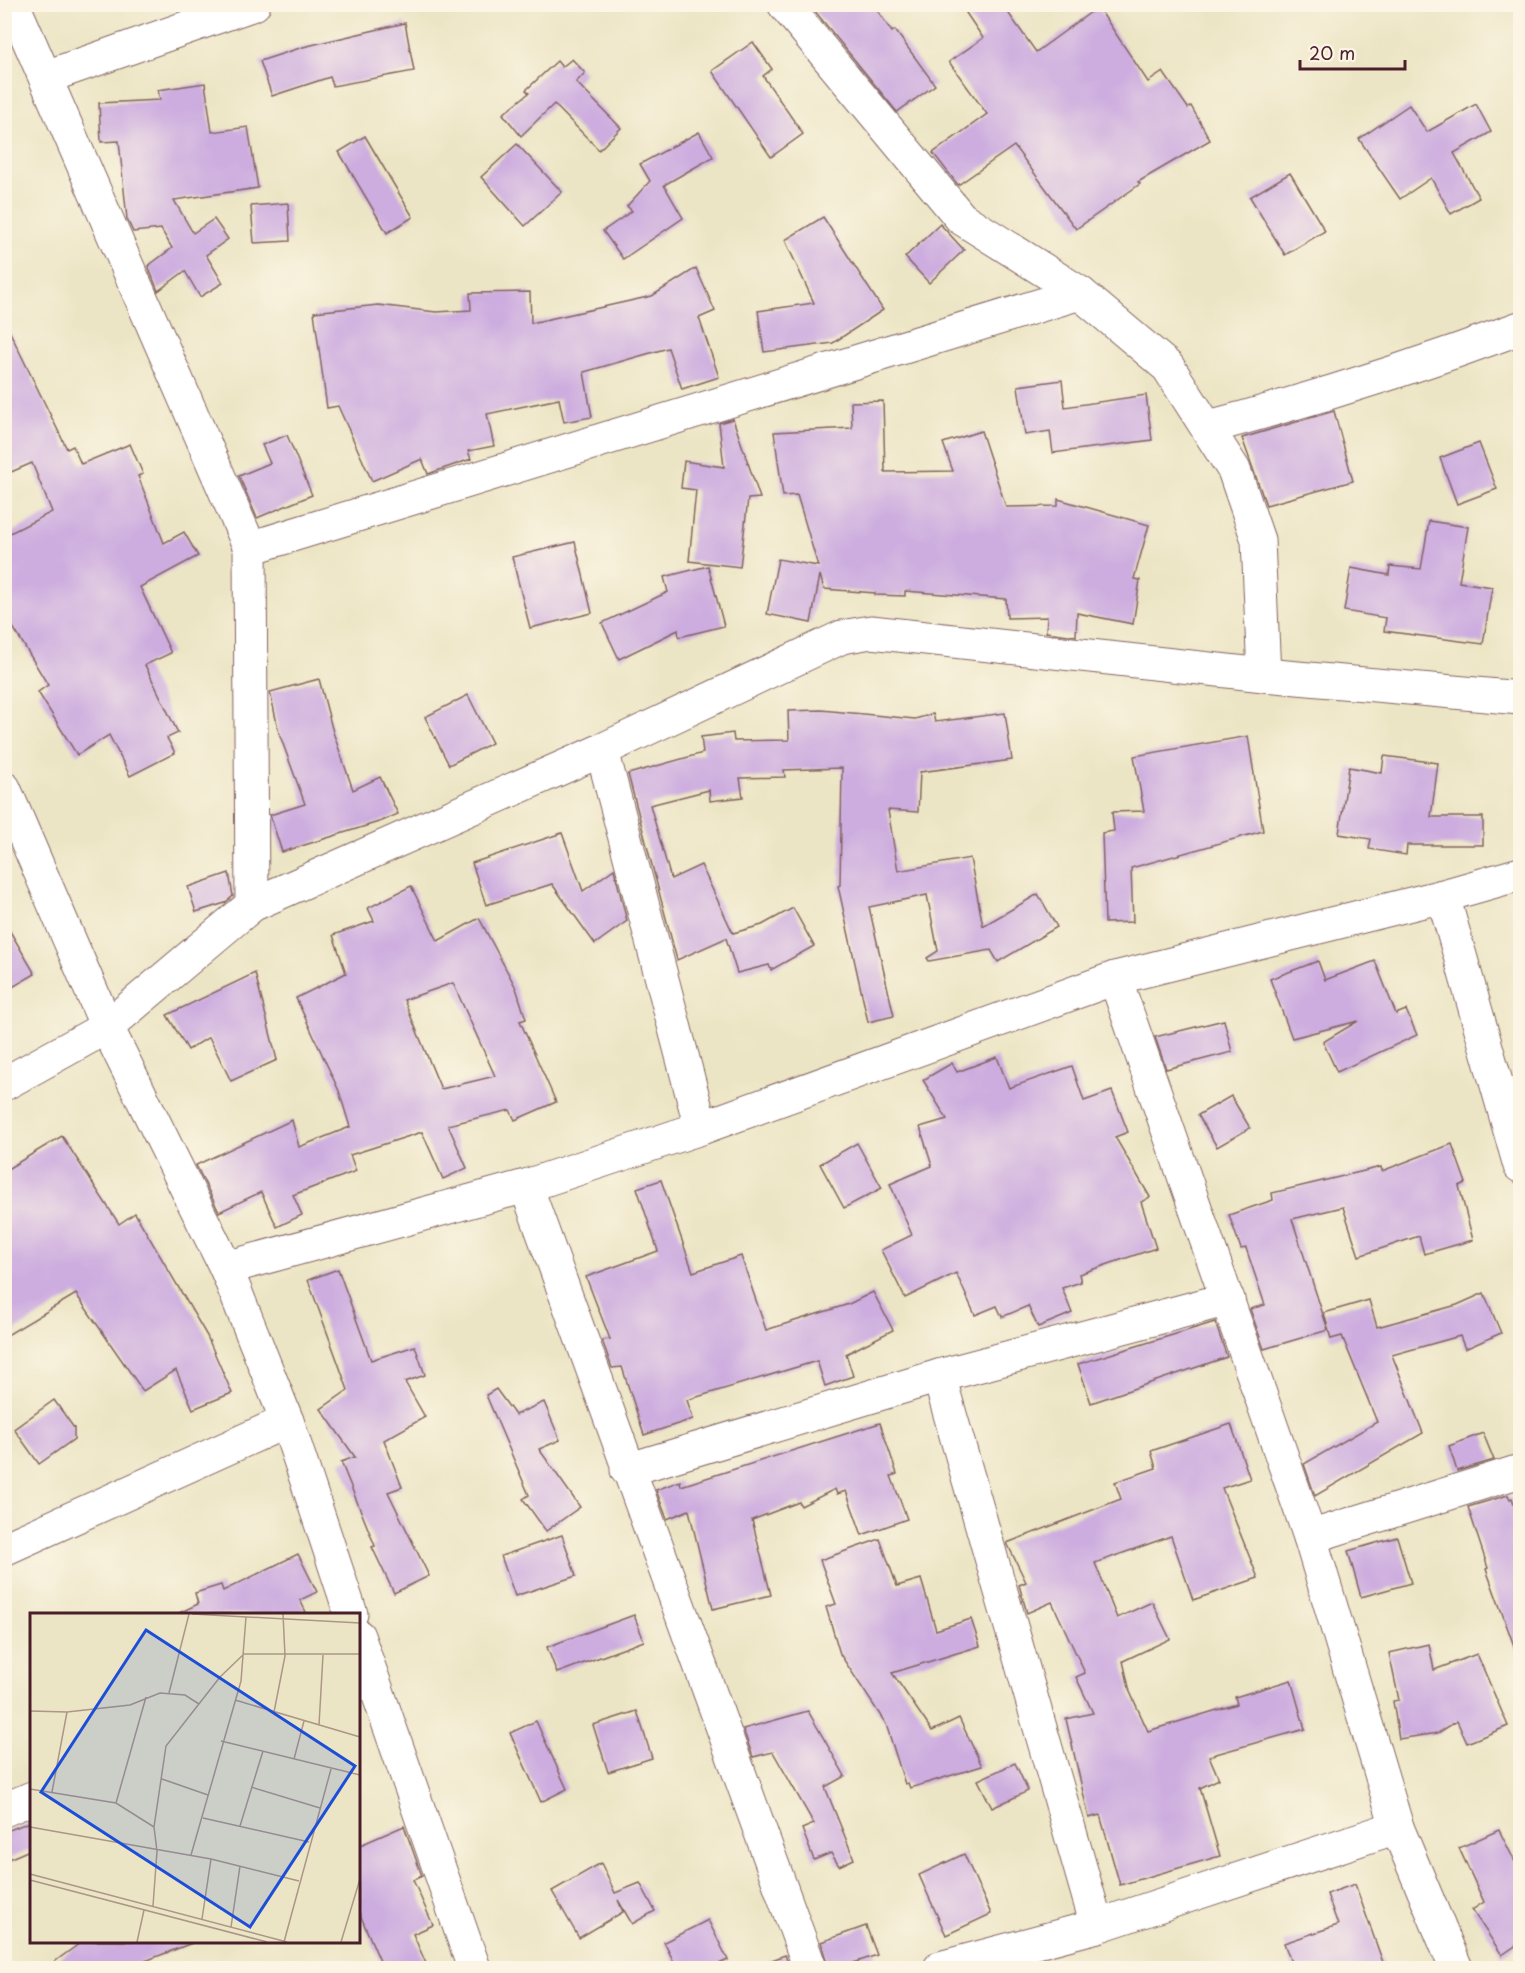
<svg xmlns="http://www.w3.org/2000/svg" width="1525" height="1973" font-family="'Playpen Sans',sans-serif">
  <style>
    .building { fill: #cdaddf; fill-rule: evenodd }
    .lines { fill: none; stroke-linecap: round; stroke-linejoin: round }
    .minor-casing { stroke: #836461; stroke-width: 35 }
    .minor { stroke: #fff; stroke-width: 33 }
    .inset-road { fill: none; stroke: #ab9687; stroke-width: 1.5 }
    .view { fill: #1d4ed8; fill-opacity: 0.15; stroke: #1d4ed8; stroke-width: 3 }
    .inset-edge { fill: none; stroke: #4a1f2b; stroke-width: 3 }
  </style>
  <rect width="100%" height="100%" fill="#fcf5e5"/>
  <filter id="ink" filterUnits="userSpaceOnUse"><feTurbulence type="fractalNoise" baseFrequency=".0167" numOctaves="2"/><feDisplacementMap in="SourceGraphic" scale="12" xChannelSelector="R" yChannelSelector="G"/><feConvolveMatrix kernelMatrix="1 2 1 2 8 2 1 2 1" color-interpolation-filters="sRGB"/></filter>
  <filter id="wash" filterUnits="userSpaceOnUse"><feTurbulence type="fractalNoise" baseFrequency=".008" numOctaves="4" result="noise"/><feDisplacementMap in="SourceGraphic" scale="24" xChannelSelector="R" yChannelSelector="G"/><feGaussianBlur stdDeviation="1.35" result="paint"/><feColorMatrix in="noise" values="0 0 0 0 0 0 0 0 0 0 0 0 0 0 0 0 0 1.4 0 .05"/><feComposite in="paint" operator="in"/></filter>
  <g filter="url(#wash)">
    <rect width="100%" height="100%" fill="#ece5c5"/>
    <g id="blocks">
      <g class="building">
        <path d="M 809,4 L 873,4 L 892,32 L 895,30 L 935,85 L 897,112 Z"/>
        <path d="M 960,4 L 1002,4 L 1036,52 L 1098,7 L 1148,82 L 1163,72 L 1188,108 L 1191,106 L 1210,140 L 1138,182 L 1140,184 L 1076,229 L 1014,146 L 958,185 L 933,153 L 987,114 L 949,62 L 983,38 Z"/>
        <path d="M 405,23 L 414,71 L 333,86 L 330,77 L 272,96 L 260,61 L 303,47 Z"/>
        <path d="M 753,42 L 772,69 L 763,76 L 803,134 L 771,157 L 712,71 Z"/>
        <path d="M 572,59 L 585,73 L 576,82 L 621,128 L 599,150 L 554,104 L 521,136 L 503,114 L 529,93 L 526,90 L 557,61 L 562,67 Z"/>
        <path d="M 205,83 L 212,132 L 248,127 L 258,188 L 174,200 L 193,233 L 214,219 L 228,239 L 206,255 L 223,283 L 200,297 L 185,271 L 158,291 L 148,266 L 172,248 L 161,229 L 133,232 L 127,219 L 119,141 L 101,142 L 99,103 L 160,100 L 158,90 Z"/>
        <path d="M 1476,104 L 1491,132 L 1454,153 L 1479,198 L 1451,214 L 1431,178 L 1400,199 L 1359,139 L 1409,105 L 1427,132 Z"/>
        <path d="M 699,132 L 713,157 L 664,185 L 683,218 L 623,259 L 603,231 L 632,211 L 627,206 L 650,181 L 640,164 Z"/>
        <path d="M 365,136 L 413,217 L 387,233 L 339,152 Z"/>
        <path d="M 517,144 L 562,192 L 525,226 L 481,177 Z"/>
        <path d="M 1290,173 L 1325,231 L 1285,255 L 1250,197 Z"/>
        <path d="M 288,203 L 290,241 L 254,243 L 251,206 Z"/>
        <path d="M 823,217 L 883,310 L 833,343 L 764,352 L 758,311 L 814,303 L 785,240 Z"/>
        <path d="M 940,224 L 964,250 L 929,283 L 905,257 Z"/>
        <path d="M 696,268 L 715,311 L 699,318 L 719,377 L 682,389 L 668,348 L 584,372 L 592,417 L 564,422 L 559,399 L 487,414 L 494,446 L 468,451 L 471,459 L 428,474 L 422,459 L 372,481 L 338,406 L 327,408 L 314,312 L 378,305 L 436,312 L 471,310 L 470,293 L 530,292 L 531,323 L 652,296 Z"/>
        <path d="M 4,320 L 67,449 L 73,446 L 81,464 L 130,444 L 143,474 L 138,476 L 164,543 L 184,532 L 198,556 L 140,587 L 171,653 L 145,665 L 178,733 L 167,738 L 175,753 L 130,776 L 109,735 L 77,755 L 38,692 L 48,685 L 13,627 L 4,632 L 4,536 L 52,512 L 32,463 L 4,475 Z"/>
        <path d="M 1062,380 L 1065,407 L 1146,395 L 1152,440 L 1053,453 L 1050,431 L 1025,435 L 1018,386 Z"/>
        <path d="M 883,401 L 885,472 L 953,471 L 943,443 L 981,431 L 1006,507 L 1058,506 L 1058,499 L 1149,525 L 1134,579 L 1140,580 L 1133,624 L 1077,613 L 1076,636 L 1046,632 L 1047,617 L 1007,618 L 1006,599 L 905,591 L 905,596 L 875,595 L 875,593 L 824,589 L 820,575 L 811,623 L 767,614 L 778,559 L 818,566 L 797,495 L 783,496 L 774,432 L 852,428 L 851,402 Z"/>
        <path d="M 1334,411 L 1353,481 L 1266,505 L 1242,438 Z"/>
        <path d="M 733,419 L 760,498 L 748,499 L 740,567 L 689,561 L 696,490 L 681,488 L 684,461 L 724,467 L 719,423 Z"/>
        <path d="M 287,435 L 312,495 L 257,518 L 239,476 L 270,463 L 262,445 Z"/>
        <path d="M 1479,443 L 1497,489 L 1457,504 L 1440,458 Z"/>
        <path d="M 1429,521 L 1468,527 L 1459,582 L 1492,587 L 1483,644 L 1384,631 L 1386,618 L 1344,611 L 1351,568 L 1389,575 L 1390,566 L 1421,569 Z"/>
        <path d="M 575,542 L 592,613 L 530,628 L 512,557 Z"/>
        <path d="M 708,566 L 724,626 L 679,637 L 678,630 L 619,659 L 602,623 L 668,592 L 664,577 Z"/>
        <path d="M 319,679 L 333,732 L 353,790 L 380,777 L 398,814 L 382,821 L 282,852 L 270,815 L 305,804 L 279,733 L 270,692 Z"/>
        <path d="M 468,695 L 492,743 L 449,765 L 425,717 Z"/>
        <path d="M 821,710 L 915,719 L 933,714 L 935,722 L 1005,713 L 1012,760 L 920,772 L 918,812 L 888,810 L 898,871 L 970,858 L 983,926 L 1038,894 L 1057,927 L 998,962 L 991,950 L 929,961 L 927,958 L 938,951 L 927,895 L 869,907 L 894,1016 L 868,1022 L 838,886 L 840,885 L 842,768 L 784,770 L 785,777 L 740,778 L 743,797 L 710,801 L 709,790 L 650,805 L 671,879 L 701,865 L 733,933 L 762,925 L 793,908 L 814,946 L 771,970 L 769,965 L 737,973 L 726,938 L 677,960 L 628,774 L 703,753 L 701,737 L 733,733 L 734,741 L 789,740 L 788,711 Z"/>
        <path d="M 1248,736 L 1263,831 L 1131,868 L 1133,922 L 1105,923 L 1102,833 L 1114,831 L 1112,812 L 1144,811 L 1134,756 Z"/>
        <path d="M 1384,756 L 1438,763 L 1431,817 L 1483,817 L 1483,845 L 1407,845 L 1406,855 L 1369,849 L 1371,839 L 1339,834 L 1349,767 L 1382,773 Z"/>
        <path d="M 562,833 L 583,891 L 614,869 L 627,921 L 595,944 L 552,884 L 486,905 L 472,863 Z"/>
        <path d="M 229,873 L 233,896 L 225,903 L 196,912 L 188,887 Z"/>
        <path d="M 411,886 L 438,941 L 479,918 L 516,988 L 526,1019 L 520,1021 L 556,1102 L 515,1120 L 510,1110 L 448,1125 L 467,1168 L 443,1179 L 422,1132 L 350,1155 L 356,1171 L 293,1195 L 302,1215 L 277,1227 L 261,1192 L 219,1212 L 196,1165 L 292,1120 L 299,1147 L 350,1127 L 339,1091 L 296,998 L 346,973 L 333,935 L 374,921 L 368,908 ZM 453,983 L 495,1076 L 441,1089 L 404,1000 Z"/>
        <path d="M 4,921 L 35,974 L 4,992 Z"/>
        <path d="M 1318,961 L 1325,980 L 1375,961 L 1396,1014 L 1406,1010 L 1417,1035 L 1337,1072 L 1323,1042 L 1358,1021 L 1292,1038 L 1270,979 Z"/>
        <path d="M 255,973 L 277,1060 L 231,1081 L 209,1037 L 188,1050 L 167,1015 Z"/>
        <path d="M 1224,1020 L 1232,1052 L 1166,1069 L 1155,1037 Z"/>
        <path d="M 997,1057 L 1009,1088 L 1072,1066 L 1084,1101 L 1112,1091 L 1128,1132 L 1115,1137 L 1150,1197 L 1141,1202 L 1156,1248 L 1079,1274 L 1081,1282 L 1062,1288 L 1072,1313 L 1038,1327 L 1028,1306 L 1002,1317 L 997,1306 L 975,1315 L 956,1273 L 905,1298 L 881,1250 L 912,1235 L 890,1184 L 932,1166 L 920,1127 L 947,1119 L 923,1080 L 952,1063 L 957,1072 Z"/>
        <path d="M 1231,1096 L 1250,1128 L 1217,1147 L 1198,1115 Z"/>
        <path d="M 62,1136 L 119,1224 L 135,1213 L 207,1336 L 232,1393 L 193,1409 L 176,1370 L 143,1391 L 76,1294 L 4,1337 L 4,1171 Z"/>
        <path d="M 857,1143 L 882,1188 L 844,1208 L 820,1164 Z"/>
        <path d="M 1452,1144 L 1466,1183 L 1459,1186 L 1473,1240 L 1424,1254 L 1419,1236 L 1359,1256 L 1343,1207 L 1292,1219 L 1328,1330 L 1264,1349 L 1250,1309 L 1265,1305 L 1246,1248 L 1241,1249 L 1229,1215 L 1273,1200 L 1272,1193 L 1381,1167 L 1382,1171 Z"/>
        <path d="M 661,1180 L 693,1272 L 741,1256 L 766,1330 L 849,1304 L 873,1292 L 893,1330 L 846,1354 L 853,1376 L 825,1386 L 817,1361 L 687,1400 L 693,1419 L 644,1435 L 622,1367 L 612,1368 L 602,1340 L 610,1339 L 586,1277 L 658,1251 L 637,1188 Z"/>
        <path d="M 338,1269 L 371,1360 L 415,1346 L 425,1375 L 405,1382 L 425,1417 L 384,1440 L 402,1487 L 388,1492 L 429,1576 L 394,1593 L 372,1547 L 375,1546 L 341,1462 L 355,1457 L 321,1409 L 348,1390 L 308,1280 Z"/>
        <path d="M 1484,1293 L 1501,1333 L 1465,1349 L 1460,1336 L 1392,1355 L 1423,1433 L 1315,1496 L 1304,1464 L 1377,1422 L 1342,1336 L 1331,1339 L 1324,1313 L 1369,1300 L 1377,1327 L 1457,1305 Z"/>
        <path d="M 1215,1322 L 1227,1357 L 1091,1403 L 1078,1364 Z"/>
        <path d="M 496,1389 L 515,1415 L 544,1402 L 560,1440 L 539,1449 L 580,1507 L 546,1531 L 523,1499 L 529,1495 L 486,1395 Z"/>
        <path d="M 54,1400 L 74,1428 L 74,1439 L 39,1464 L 14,1429 Z"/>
        <path d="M 880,1423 L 897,1474 L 891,1476 L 907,1519 L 862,1535 L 846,1491 L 837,1494 L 835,1489 L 801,1506 L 799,1502 L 752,1520 L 771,1595 L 713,1609 L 689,1510 L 667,1519 L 656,1490 L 680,1481 L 681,1486 Z"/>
        <path d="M 1231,1424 L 1250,1479 L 1222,1488 L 1258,1578 L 1193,1600 L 1171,1536 L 1095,1563 L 1117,1618 L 1152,1602 L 1170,1639 L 1123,1661 L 1130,1692 L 1148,1731 L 1237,1704 L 1235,1697 L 1291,1680 L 1305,1729 L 1209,1756 L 1219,1779 L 1200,1788 L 1220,1856 L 1120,1885 L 1100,1815 L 1089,1818 L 1066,1719 L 1093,1713 L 1076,1677 L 1085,1673 L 1052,1602 L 1027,1613 L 1019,1585 L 1026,1582 L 1007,1543 L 1121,1499 L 1115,1482 L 1156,1468 L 1151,1451 Z"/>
        <path d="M 1483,1433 L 1494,1460 L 1457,1471 L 1449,1446 Z"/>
        <path d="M 1508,1495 L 1510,1499 L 1512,1498 L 1521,1524 L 1521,1654 L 1517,1654 L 1486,1569 L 1488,1568 L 1468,1507 Z"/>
        <path d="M 562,1535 L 576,1576 L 515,1596 L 501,1556 Z"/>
        <path d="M 1397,1537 L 1411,1583 L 1361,1597 L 1348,1551 Z"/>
        <path d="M 880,1539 L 897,1586 L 921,1579 L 936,1630 L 971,1619 L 980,1646 L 892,1673 L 932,1731 L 959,1718 L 982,1766 L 910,1788 L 908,1783 L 905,1784 L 886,1724 L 840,1654 L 826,1607 L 836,1604 L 820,1560 Z"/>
        <path d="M 298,1554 L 317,1592 L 300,1600 L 307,1614 L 177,1614 L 198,1604 L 195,1593 L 221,1585 L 223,1591 Z"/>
        <path d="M 634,1615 L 644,1641 L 557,1673 L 547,1647 Z"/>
        <path d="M 1429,1644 L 1434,1670 L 1477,1654 L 1508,1726 L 1467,1743 L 1457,1721 L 1438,1733 L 1399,1739 L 1393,1701 L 1399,1700 L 1389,1653 Z"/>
        <path d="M 637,1711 L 652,1758 L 608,1772 L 593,1725 Z"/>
        <path d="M 808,1711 L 845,1776 L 825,1787 L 854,1859 L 839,1866 L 831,1853 L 814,1860 L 802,1829 L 814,1824 L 773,1752 L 753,1757 L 743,1729 Z"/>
        <path d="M 536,1721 L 567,1789 L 541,1802 L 510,1733 Z"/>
        <path d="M 1015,1763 L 1028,1791 L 992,1808 L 978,1780 Z"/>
        <path d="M 32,1821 L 32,1849 L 4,1861 L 4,1832 Z"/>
        <path d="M 404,1826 L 422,1876 L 413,1880 L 433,1925 L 413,1934 L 428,1968 L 383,1968 L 358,1910 L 358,1846 Z"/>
        <path d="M 1499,1830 L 1521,1874 L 1521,1942 L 1502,1955 L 1472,1910 L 1484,1902 L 1459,1848 Z"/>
        <path d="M 964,1854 L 991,1914 L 946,1935 L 919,1875 Z"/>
        <path d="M 601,1863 L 615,1893 L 640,1883 L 655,1911 L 632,1924 L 618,1900 L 623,1912 L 579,1938 L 552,1891 Z"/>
        <path d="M 1355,1884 L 1385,1968 L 1293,1968 L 1284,1943 L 1338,1925 L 1327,1894 Z"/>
        <path d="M 708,1920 L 728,1960 L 709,1968 L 677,1968 L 664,1942 Z"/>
        <path d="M 866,1926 L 877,1955 L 839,1968 L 828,1968 L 821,1942 Z"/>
        <path d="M 83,1941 L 191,1941 L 192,1943 L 127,1968 L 46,1968 Z"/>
        <path d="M 785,1955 L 790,1968 L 759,1968 L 759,1965 Z"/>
      </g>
    </g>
  </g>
  <g filter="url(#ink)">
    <use href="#blocks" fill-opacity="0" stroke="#836461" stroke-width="1.5"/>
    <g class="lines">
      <g class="minor-casing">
        <g id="minor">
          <path d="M 13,4 L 250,548 L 252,905"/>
          <path d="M 784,4 L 961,218 L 1080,293 L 1168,367 L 1234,470 L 1258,540 L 1264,675"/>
          <path d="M 46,77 L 254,4"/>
          <path d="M 1209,427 C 1315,399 1418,366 1520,328"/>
          <path d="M 250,548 L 1080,293"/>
          <path d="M 602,750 L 701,1128"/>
          <path d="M 4,788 L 107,1027 L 226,1268 L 287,1421 L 351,1614"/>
          <path d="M 1443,896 L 1520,1166"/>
          <path d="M 1115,978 L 1310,1537 L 1397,1827 L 1456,1968"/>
          <path d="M 4,1084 L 107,1027 L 252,905 L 602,750 L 842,637 L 871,632 L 1264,675 L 1520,698"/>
          <path d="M 526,1186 L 810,1968"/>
          <path d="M 226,1268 L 526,1186 L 701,1128 L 1115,978 L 1443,896 L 1520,874"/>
          <path d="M 939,1376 L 1097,1926"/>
          <path d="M 627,1470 L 939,1376 L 1228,1299"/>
          <path d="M 1310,1537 L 1520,1471"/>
          <path d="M 4,1549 L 287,1421"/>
          <path d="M 358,1636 L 474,1968"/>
          <path d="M 4,1810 L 32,1798"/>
          <path d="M 940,1968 L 1097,1926 L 1397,1827"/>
        </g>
      </g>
      <use href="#minor" class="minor"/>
    </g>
  </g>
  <g transform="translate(30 1613)">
    <rect width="330" height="330" fill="#ece5c5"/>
    <path class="inset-road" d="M 162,1 L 330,10M 139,80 L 159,1M 205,87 L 330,124M 0,98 L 37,99 L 100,92 L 130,80 L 155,82 L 169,91M 244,99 L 255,43 L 253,1M 289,112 L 293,42M 191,128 L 330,162M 264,146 L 274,108M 132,166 L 178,182M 221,174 L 290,195M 0,176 L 86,190 L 124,214M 22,179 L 37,99M 86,190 L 116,84M 173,205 L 279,229M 210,213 L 233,138M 0,214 L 181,246 L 269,268M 161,242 L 211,68 L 216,4M 0,261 L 257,329M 0,267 L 237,329M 123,293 L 127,238 L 124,214 L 136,133 L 190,64 L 214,41 L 330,41M 172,306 L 181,246M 201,314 L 210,253M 107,329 L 114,297M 254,329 L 301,156M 311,329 L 330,266"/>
    <path class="view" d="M 116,17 L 325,153 L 220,314 L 11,179 Z"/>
    <rect width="330" height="330" class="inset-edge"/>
  </g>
  <rect width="1525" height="1973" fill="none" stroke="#fcf5e5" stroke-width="24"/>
  <path d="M1300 60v9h105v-9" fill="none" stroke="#4a1f2b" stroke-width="3"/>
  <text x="1309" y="60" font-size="18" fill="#4a1f2b" stroke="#fcf5e5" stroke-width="4.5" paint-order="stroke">20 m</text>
</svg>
